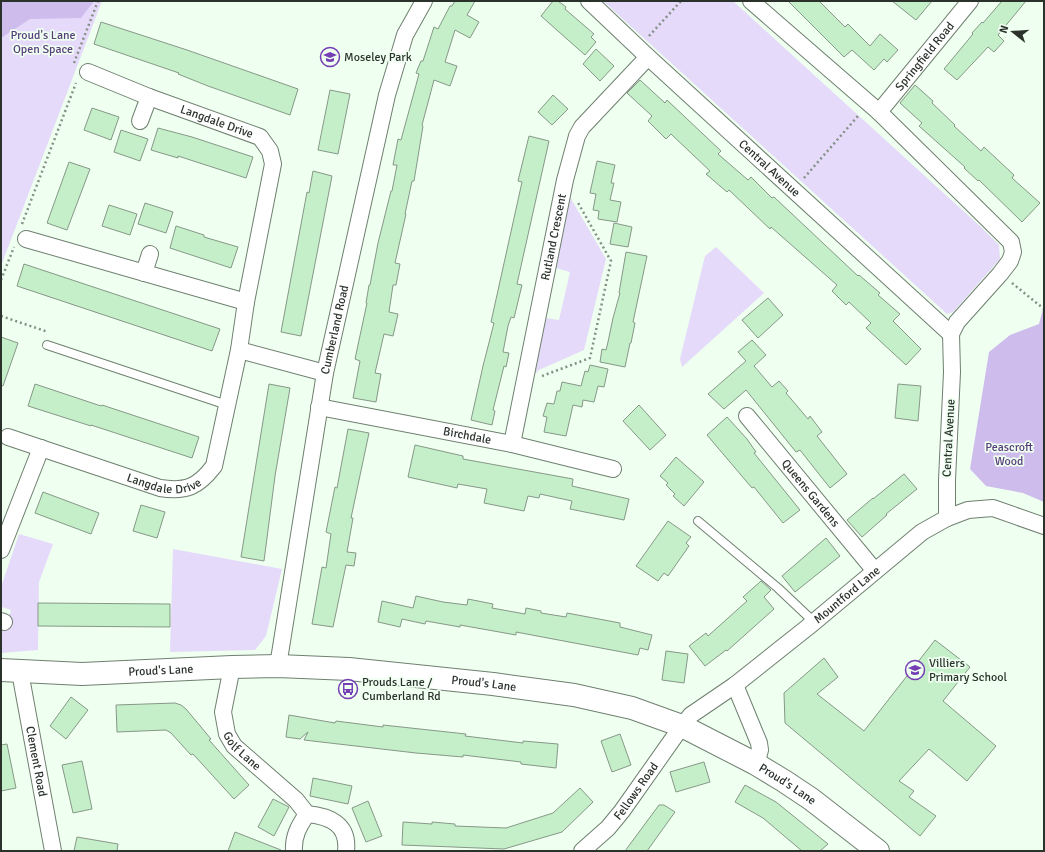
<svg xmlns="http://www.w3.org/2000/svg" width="1045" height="852" font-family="Signika,sans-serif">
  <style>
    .green { fill: #e5dafa }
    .forest { fill: #cdbcec }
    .building { fill: #c4efc8; stroke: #879888 }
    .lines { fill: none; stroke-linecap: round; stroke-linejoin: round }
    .lane-casing { stroke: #6f7f70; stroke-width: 10 }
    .street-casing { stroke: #6f7f70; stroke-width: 18 }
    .secondary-casing { stroke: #6f7f70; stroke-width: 24 }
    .path { stroke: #859086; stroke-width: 2.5; stroke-dasharray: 2 3; stroke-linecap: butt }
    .lane { stroke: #fff; stroke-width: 8 }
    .street { stroke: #fff; stroke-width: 16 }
    .secondary { stroke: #fff; stroke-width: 22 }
    .labels { text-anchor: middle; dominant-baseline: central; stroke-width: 3.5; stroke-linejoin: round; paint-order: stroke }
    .park-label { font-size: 12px; fill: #573e7a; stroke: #effff0 }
    .poi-label { font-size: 12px; fill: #2b322c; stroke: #effff0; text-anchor: start }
    .street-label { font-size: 12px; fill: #2b322c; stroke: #effff0 }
  </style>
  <rect width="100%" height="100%" fill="#effff0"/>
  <g class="green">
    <path d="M 1,1 L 102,1 L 1,266 Z"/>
    <path d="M 603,1 L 733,1 L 982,228 L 999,245 L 1000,259 L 953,312 L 947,314 Z"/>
    <path d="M 570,197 L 606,259 L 584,350 L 539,370 L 535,374 L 545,318 L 559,320 L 570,272 L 556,268 Z"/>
    <path d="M 716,247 L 764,293 L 682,367 L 680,359 L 705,256 Z"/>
    <path d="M 19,534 L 53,544 L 39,582 L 38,650 L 1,653 L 1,629 L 4,629 L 11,610 L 2,607 L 1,604 L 1,587 Z"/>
    <path d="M 173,549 L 282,569 L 266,636 L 255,650 L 170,652 Z"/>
  </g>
  <g class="forest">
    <path d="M 1,1 L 94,1 L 81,18 L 30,19 L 1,38 Z"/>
    <path d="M 1044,305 L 1044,502 L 1023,493 L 986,486 L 970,469 L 989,352 L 1010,335 L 1039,324 Z"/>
  </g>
  <g class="building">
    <path d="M 455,1 L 475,1 L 467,15 L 479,22 L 470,38 L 455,30 L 445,62 L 457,66 L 450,86 L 434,80 L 422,125 L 423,126 L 414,181 L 412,181 L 405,214 L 406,214 L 395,263 L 400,264 L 396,285 L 393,285 L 389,312 L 398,314 L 393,336 L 384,334 L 375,373 L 381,374 L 376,402 L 353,398 L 360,361 L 355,359 L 367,303 L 366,303 L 369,285 L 370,285 L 378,243 L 391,191 L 392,191 L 397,165 L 393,165 L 398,139 L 401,140 L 419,74 L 416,73 L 421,61 L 423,61 L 434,27 L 438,29 L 450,6 L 452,6 Z"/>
    <path d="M 553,1 L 558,1 L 566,7 L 565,9 L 594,34 L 591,37 L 596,42 L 585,55 L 541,16 Z"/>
    <path d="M 788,1 L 819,1 L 845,27 L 848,24 L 870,46 L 880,34 L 898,50 L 887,62 L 884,59 L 874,70 L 852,50 L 844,57 Z"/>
    <path d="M 892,1 L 932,1 L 916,20 Z"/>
    <path d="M 1002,1 L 1026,1 L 998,35 L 1004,41 L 994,52 L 988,47 L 957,80 L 944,69 L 973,34 L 972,33 L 982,22 L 983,23 Z"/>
    <path d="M 101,22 L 187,50 L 298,89 L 290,115 L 208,86 L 178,74 L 179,73 L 94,44 Z"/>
    <path d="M 596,49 L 614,66 L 600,81 L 583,64 Z"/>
    <path d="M 640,80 L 665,103 L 667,100 L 721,151 L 718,154 L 748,180 L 751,177 L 772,198 L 774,197 L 858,276 L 859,275 L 880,293 L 878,295 L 900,314 L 893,321 L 921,349 L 906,365 L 866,328 L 871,323 L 849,302 L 846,305 L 832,291 L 837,285 L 771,227 L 770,229 L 729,190 L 727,192 L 706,174 L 710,171 L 671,134 L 666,139 L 648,121 L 652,116 L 627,93 Z"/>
    <path d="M 915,85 L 933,101 L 932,103 L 955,125 L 954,126 L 981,151 L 984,147 L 1014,175 L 1012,178 L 1040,203 L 1022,222 L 979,180 L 978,181 L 964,168 L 965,167 L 919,126 L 922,123 L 900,103 Z"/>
    <path d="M 330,90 L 350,94 L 338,154 L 318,150 Z"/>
    <path d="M 553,95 L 568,109 L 552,125 L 538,112 Z"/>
    <path d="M 92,108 L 119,117 L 111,140 L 84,130 Z"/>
    <path d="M 158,128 L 192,137 L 253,157 L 246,178 L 178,156 L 178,158 L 151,150 Z"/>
    <path d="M 121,130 L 148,139 L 140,161 L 114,152 Z"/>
    <path d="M 529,136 L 549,141 L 517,284 L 522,285 L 514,318 L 511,317 L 508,326 L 503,352 L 509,353 L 506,367 L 504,366 L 493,410 L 495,411 L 492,425 L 471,420 L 483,366 L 494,323 L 491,322 L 522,182 L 518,181 Z"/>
    <path d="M 597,161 L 615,165 L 611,183 L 614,183 L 610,200 L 621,202 L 617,222 L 598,219 L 599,211 L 593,210 L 596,194 L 590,193 Z"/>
    <path d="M 69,162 L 90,169 L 67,230 L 47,223 Z"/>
    <path d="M 313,171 L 332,176 L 301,336 L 281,332 L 307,192 L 309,193 Z"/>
    <path d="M 145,203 L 173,212 L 166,233 L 138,224 Z"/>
    <path d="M 109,205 L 137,214 L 130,235 L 102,226 Z"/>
    <path d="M 614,223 L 632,227 L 628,247 L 610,244 Z"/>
    <path d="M 176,226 L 204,235 L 204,237 L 238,247 L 231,268 L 170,248 Z"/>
    <path d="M 626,252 L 647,256 L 633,322 L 635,323 L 631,343 L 630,343 L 625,367 L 600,362 L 602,349 L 606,350 L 608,342 L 613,318 L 620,293 L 619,293 Z"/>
    <path d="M 24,264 L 220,329 L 212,351 L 17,286 Z"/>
    <path d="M 768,298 L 783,315 L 758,338 L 742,320 Z"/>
    <path d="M 1,337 L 18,343 L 3,386 L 1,385 Z"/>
    <path d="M 752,340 L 766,355 L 754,366 L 772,387 L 779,381 L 788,391 L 786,393 L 808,419 L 810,416 L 822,432 L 817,436 L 847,474 L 830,488 L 800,450 L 796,452 L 746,390 L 724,409 L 708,394 L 746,361 L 738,352 Z"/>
    <path d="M 590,365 L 608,369 L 604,387 L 598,386 L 594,402 L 583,400 L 582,407 L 573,405 L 566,436 L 544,432 L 547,417 L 543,416 L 547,403 L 554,404 L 557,391 L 560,391 L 562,382 L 581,386 L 585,371 L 588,372 Z"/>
    <path d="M 35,384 L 101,406 L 102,405 L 199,437 L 192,458 L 91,425 L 91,426 L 28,406 Z"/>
    <path d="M 269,384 L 290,388 L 275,476 L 264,561 L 241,557 Z"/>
    <path d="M 898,384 L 921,386 L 918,421 L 895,418 Z"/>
    <path d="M 639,405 L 666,435 L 650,450 L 623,421 Z"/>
    <path d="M 727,417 L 747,439 L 756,452 L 754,453 L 800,510 L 783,523 L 754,487 L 752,488 L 707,435 Z"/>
    <path d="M 348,429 L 369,433 L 351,518 L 353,518 L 347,552 L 356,553 L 354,566 L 346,565 L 333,627 L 312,624 L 322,567 L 326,568 L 331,534 L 326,532 L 335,487 L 337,488 Z"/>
    <path d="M 415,445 L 463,456 L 463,459 L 573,479 L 572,486 L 629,499 L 624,520 L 570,509 L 572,501 L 540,494 L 539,498 L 528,496 L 524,511 L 484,503 L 487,489 L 458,484 L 457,488 L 408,477 Z"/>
    <path d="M 676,457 L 704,482 L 684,506 L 673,496 L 675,494 L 666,485 L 668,483 L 660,476 Z"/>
    <path d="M 904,474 L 917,489 L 886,514 L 887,515 L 862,537 L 847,520 L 873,498 L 873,499 Z"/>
    <path d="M 43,492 L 99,513 L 91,534 L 35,513 Z"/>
    <path d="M 141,505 L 165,512 L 157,538 L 133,531 Z"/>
    <path d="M 668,521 L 691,537 L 686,543 L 689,546 L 668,576 L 664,573 L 658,581 L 636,566 Z"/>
    <path d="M 826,538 L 840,556 L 795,592 L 782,576 Z"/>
    <path d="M 761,581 L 771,590 L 764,597 L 774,609 L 727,651 L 726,650 L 705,666 L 689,646 L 706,633 L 708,636 L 747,601 L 743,597 Z"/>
    <path d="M 416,596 L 443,602 L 467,605 L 468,599 L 493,604 L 492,608 L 525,614 L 526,608 L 541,611 L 541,613 L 566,617 L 567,613 L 620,623 L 620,627 L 652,635 L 648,650 L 640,648 L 638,655 L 516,632 L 516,635 L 460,625 L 460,627 L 426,621 L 425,624 L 402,619 L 400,627 L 378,622 L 382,601 L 413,608 Z"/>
    <path d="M 38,603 L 170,604 L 170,627 L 38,626 Z"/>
    <path d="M 935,640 L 970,667 L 943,701 L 996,746 L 967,781 L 929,749 L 899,781 L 914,791 L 909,797 L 936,816 L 920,836 L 785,723 L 784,693 L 824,658 L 838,677 L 817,694 L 864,731 Z"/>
    <path d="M 666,651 L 688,654 L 684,683 L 662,680 Z"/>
    <path d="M 71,697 L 88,710 L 66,739 L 50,726 Z"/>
    <path d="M 175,703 L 181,705 L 186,709 L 211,739 L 209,740 L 249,785 L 234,799 L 193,754 L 191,755 L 171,733 L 166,730 L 117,732 L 116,705 Z"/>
    <path d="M 289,715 L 335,723 L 336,721 L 383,727 L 383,725 L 466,734 L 465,736 L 523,743 L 523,741 L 558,744 L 556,768 L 521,764 L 521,762 L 463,755 L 463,757 L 416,753 L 304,740 L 308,732 L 300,739 L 286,737 Z"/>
    <path d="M 620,734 L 631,765 L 612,772 L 601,741 Z"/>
    <path d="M 7,744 L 16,788 L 1,791 L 1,745 Z"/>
    <path d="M 82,761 L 92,809 L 73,813 L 62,765 Z"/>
    <path d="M 704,762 L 710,782 L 676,792 L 670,772 Z"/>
    <path d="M 313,778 L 352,786 L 348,804 L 310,796 Z"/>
    <path d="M 745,785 L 776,802 L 828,844 L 820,851 L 802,851 L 763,818 L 735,802 Z"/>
    <path d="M 580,788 L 593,802 L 562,832 L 504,849 L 402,845 L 403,822 L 432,824 L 432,822 L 455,824 L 455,826 L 506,828 L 553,813 Z"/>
    <path d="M 273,799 L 289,807 L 274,836 L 258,827 Z"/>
    <path d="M 368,801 L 382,836 L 366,842 L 352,808 Z"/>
    <path d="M 659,805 L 664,805 L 675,812 L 647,851 L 625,851 Z"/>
    <path d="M 235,832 L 281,850 L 280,851 L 228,851 Z"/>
    <path d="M 77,837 L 118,844 L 117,851 L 74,851 Z"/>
  </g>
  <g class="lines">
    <g class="lane-casing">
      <g id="lane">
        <path d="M 47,345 L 227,405"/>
        <path d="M 698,521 L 778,588 L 814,622"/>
      </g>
    </g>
    <g class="street-casing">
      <g id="street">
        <path id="s1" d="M 589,1 L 648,57 L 951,334"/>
        <path d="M 751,1 L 879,112 L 1011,242 L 1013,252 L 1010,261 L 1000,274 L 957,322 L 951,334 L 952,372 L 947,480 L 947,518"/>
        <path id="s2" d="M 88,72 L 149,97 L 260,137 L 270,151 L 273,164 L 246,302 L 239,350"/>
        <path id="s3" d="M 879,112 L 970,1"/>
        <path d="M 140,121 L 149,97"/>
        <path d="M 26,239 L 246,302"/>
        <path d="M 144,273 L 150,254"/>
        <path id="s4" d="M 319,407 L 512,444 L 613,469"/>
        <path id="s5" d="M 747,416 L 875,571"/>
        <path id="s6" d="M 8,437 L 160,488 C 186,492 198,487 214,466 L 239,350 L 325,373"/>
        <path id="s7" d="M 512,444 L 565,180 L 577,136 L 582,127 L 648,57"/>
        <path d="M 1,550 L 41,448"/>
        <path d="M 1,621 L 4,622"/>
        <path id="s8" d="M 278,666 L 325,373 L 387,95 L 405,35 L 424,1"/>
        <path id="s9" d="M 232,667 L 223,712 L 227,734 L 234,746 L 296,800 L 307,814"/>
        <path id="s10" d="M 20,672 L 53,851"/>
        <path d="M 735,685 L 759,743 L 760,750 L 756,764"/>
        <path d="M 294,851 C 293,836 299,826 307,814 C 329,816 349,824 346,851"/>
        <path id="s11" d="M 582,851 L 608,828 L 622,811 L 682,726 L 691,715 L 735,685 L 808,627 L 922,532 L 947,518 L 968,510 L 993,508 L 1044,526"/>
      </g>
    </g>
    <g class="secondary-casing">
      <g id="secondary">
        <path id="s12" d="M 1,670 L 82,674 L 232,667 L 278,666 L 349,669 L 493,684 L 574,695 L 632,708 L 682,726 L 756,764 L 784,781 L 811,799 L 878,851"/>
      </g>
    </g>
    <g class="path">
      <path d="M 649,36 L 681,1"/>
      <path d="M 74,63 L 98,1"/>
      <path d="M 804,178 L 858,116"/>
      <path d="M 22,224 L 76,83"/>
      <path d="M 1,280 L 14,247"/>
      <path d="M 1012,283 L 1044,309"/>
      <path d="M 1,316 L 48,332"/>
      <path d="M 542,376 L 590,358 L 611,261 L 577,201"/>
    </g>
    <use href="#lane" class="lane"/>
    <use href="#street" class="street"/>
    <use href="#secondary" class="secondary"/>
  </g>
  <defs>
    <g id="school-ring" transform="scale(1)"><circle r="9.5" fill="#effff0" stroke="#753eb4" stroke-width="1.5"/><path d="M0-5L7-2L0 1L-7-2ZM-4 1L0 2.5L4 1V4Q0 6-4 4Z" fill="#753eb4"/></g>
    <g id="bus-ring" transform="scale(1)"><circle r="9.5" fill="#effff0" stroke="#753eb4" stroke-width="1.5"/><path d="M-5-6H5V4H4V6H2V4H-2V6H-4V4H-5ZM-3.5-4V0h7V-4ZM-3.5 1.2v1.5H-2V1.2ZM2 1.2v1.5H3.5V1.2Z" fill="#753eb4"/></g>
  </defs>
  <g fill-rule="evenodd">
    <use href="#school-ring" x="330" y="57"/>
    <use href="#school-ring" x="915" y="670"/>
    <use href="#bus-ring" x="348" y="689"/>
  </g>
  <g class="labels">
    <g class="park-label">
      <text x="43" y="35">Proud's Lane<tspan x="43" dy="14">Open Space</tspan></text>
      <text x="1009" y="447">Peascroft<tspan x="1009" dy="14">Wood</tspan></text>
    </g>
    <g class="poi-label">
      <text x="344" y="57">Moseley Park</text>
      <text x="929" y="663">Villiers<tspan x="929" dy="14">Primary School</tspan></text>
      <text x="362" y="682">Prouds Lane /<tspan x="362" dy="14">Cumberland Rd</tspan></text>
    </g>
    <g class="street-label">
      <text stroke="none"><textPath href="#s3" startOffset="72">Springfield Road</textPath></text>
      <text stroke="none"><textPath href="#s2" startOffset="138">Langdale Drive</textPath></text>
      <text stroke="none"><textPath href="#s1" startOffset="246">Central Avenue</textPath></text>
      <text stroke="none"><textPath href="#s7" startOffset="211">Rutland Crescent</textPath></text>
      <text stroke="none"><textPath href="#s8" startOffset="341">Cumberland Road</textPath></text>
      <text stroke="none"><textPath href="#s4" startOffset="151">Birchdale</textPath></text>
      <text transform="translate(949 438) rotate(-87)">Central Avenue</text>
      <text stroke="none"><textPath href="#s6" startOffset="164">Langdale Drive</textPath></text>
      <text stroke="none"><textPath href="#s5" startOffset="100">Queens Gardens</textPath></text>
      <text stroke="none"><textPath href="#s11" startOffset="372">Mountford Lane</textPath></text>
      <text stroke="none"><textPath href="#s12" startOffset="160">Proud's Lane</textPath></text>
      <text stroke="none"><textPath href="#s12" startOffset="484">Proud's Lane</textPath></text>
      <text stroke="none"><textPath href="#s9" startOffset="91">Golf Lane</textPath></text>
      <text stroke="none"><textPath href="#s10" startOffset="91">Clement Road</textPath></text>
      <text stroke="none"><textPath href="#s12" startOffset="808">Proud's Lane</textPath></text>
      <text stroke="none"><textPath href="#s11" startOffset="81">Fellows Road</textPath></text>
    </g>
  </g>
  <rect width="1045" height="852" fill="none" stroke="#2b322c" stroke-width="4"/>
  <g transform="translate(1013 32) rotate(287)" stroke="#effff0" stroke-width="3" paint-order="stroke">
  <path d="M0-3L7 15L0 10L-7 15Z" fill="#2b322c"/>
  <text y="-6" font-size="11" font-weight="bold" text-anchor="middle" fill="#2b322c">N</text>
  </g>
</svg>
